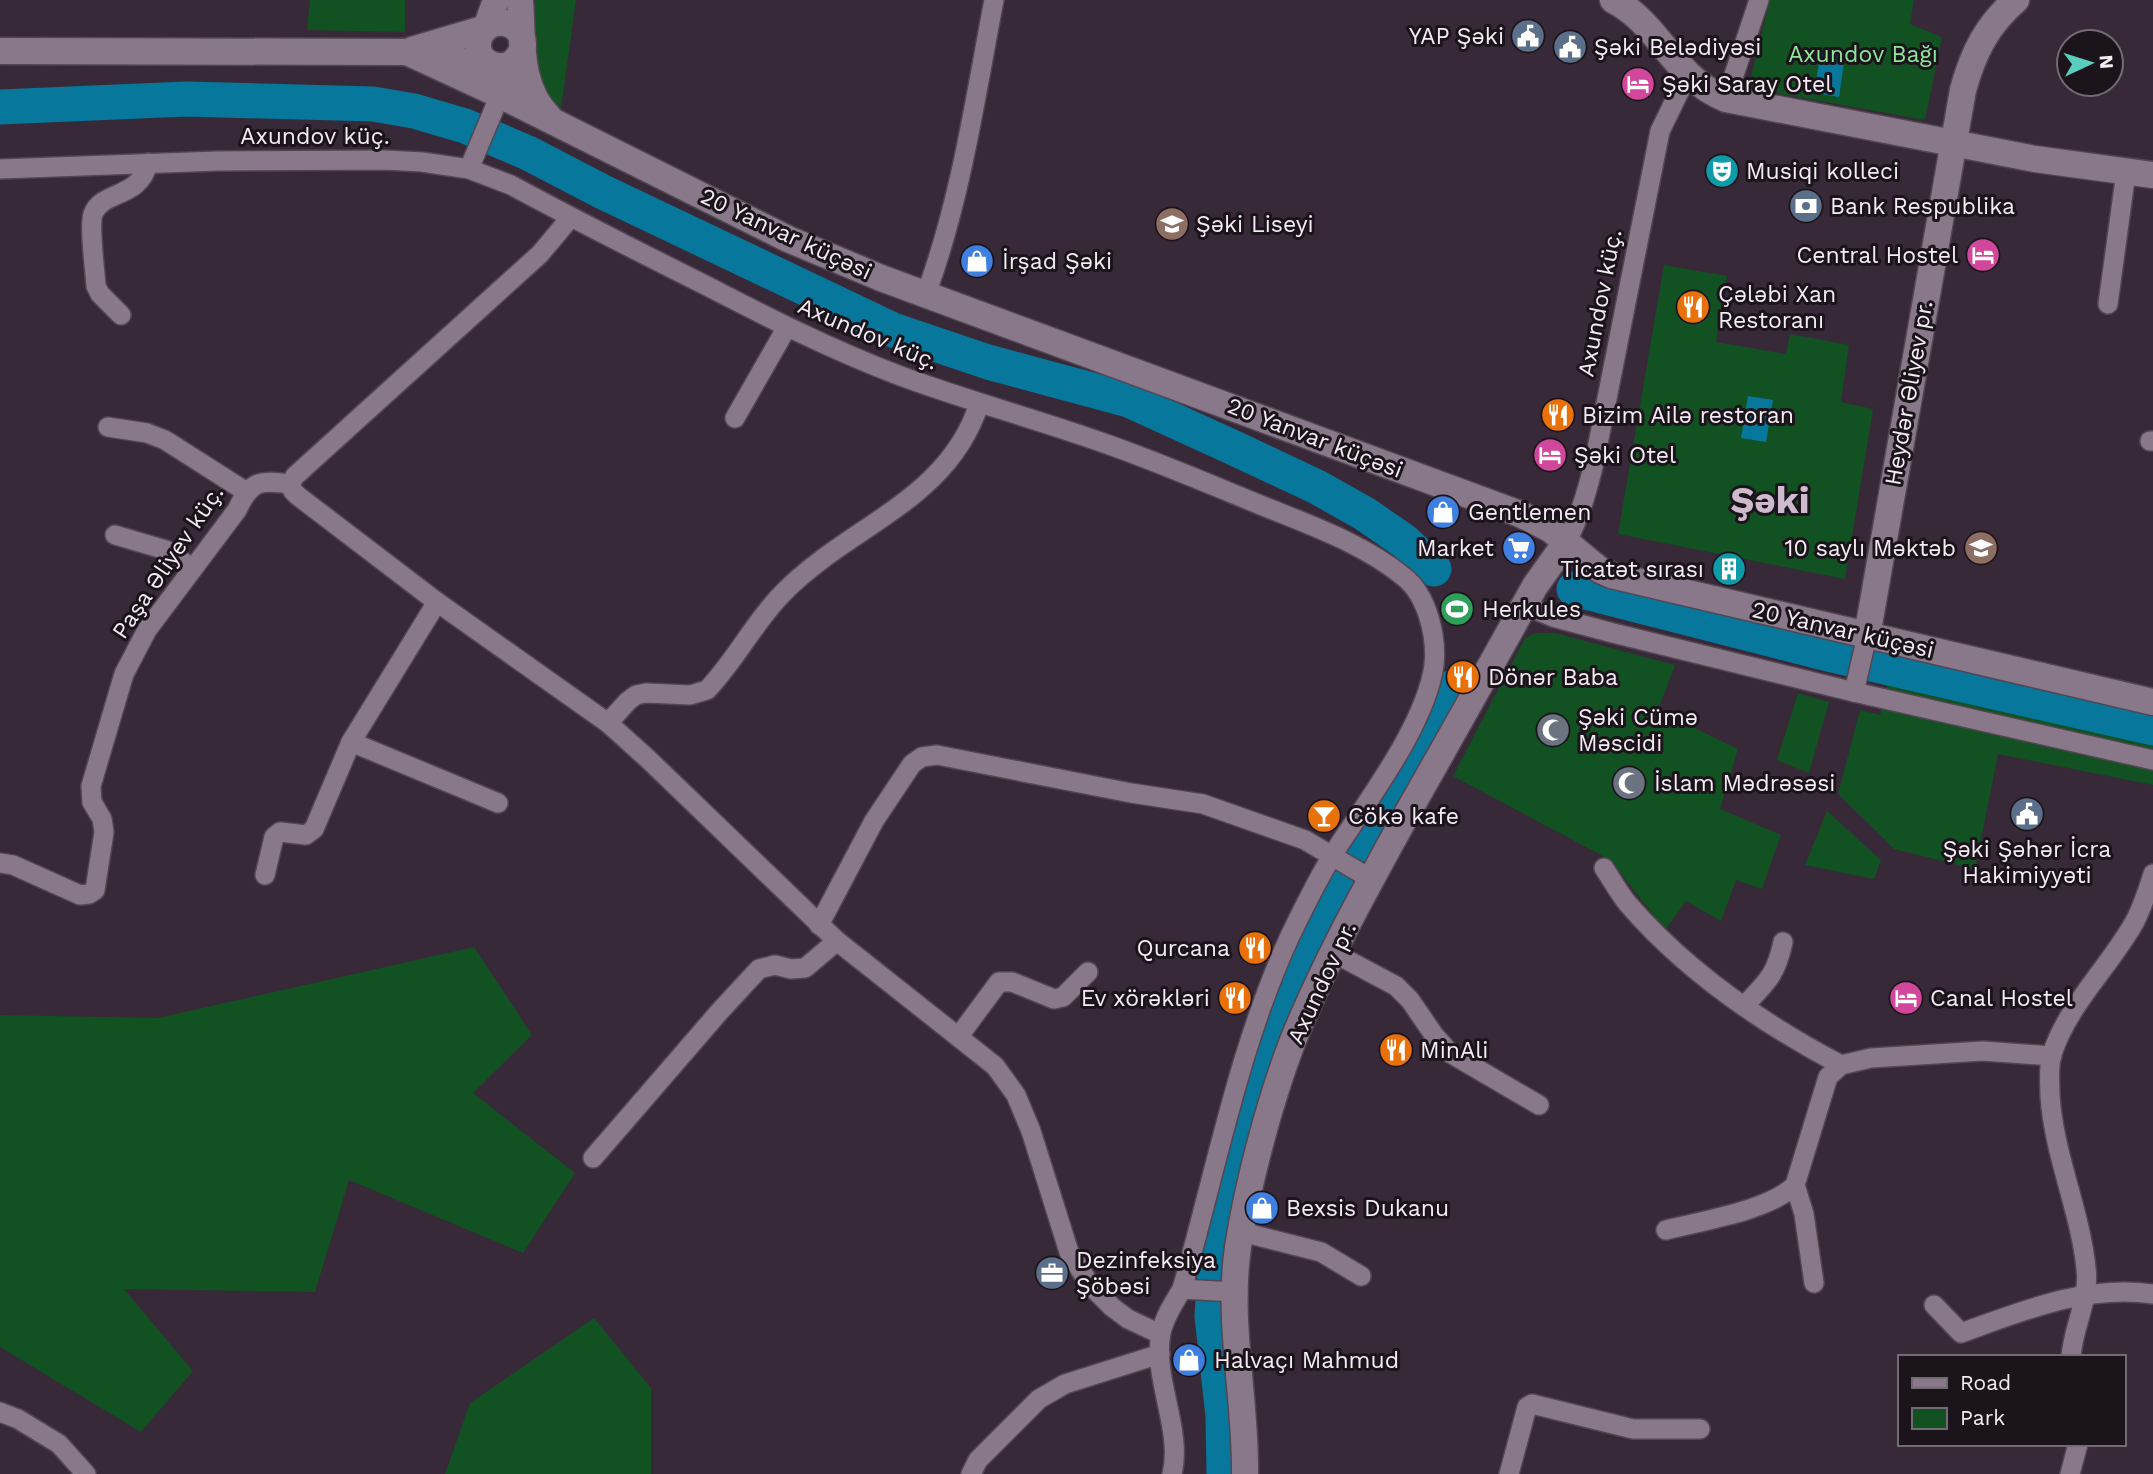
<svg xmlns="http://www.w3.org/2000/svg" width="2153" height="1474" font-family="'Work Sans',sans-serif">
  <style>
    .green { fill: #115122 }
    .water { fill: #07779b }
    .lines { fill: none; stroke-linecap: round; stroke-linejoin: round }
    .river { stroke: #07779b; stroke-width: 35 }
    .street-casing { stroke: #524652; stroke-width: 22 }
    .secondary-casing { stroke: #524652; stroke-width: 29 }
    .street { stroke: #897889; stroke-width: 19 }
    .secondary { stroke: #897889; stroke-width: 26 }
    .labels { text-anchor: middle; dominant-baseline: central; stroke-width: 6; stroke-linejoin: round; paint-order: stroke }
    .poi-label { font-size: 23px; fill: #f4ebf4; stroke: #1b151b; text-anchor: start }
    .park-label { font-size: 23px; fill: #8fe69b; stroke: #1b151b }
    .street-label { font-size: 23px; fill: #f4ebf4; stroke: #1b151b }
    .town-label { font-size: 37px; font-weight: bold; fill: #cdbacd; stroke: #1b151b }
  </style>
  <rect width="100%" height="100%" fill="#382938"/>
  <g class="green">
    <path d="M 310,0 L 405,0 L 405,32 L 307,30 Z"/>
    <path d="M 535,0 L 576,0 L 561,109 L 549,103 L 534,57 Z"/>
    <path d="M 1770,0 L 1914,0 L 1910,24 L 1942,37 L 1925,120 L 1748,88 Z"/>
    <path d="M 1664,265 L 1727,276 L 1716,342 L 1786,354 L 1790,334 L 1849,345 L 1841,402 L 1873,409 L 1845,579 L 1618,534 Z"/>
    <path d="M 1535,633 L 1555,633 L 1675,665 L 1658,710 L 1738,749 L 1720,809 L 1781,835 L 1762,889 L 1736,880 L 1721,921 L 1686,901 L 1665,930 L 1614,865 L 1601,855 L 1453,776 L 1525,638 Z"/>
    <path d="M 1890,673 L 2153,735 L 2153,785 L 1998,754 L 1975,869 L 1894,849 L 1838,794 L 1860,710 L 1880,715 Z"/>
    <path d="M 1798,693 L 1829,702 L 1809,773 L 1777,760 Z"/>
    <path d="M 1827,811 L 1881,860 L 1874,879 L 1805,865 Z"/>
    <path d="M 474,947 L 532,1035 L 473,1093 L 575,1173 L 523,1253 L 349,1180 L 315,1292 L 124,1289 L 193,1371 L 141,1432 L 0,1347 L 0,1015 L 158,1018 Z"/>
    <path d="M 594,1318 L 651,1388 L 651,1474 L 445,1474 L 470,1403 Z"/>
  </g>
  <g class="water">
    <path d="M 1821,51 L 1845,55 L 1839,97 L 1814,93 Z"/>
    <path d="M 1748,396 L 1773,400 L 1766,442 L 1741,438 Z"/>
  </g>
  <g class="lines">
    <g class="river">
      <path d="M 0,107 L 186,99 L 373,104 L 414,111 L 465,126 L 528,153 L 603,192 L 893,330 L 988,362 L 1129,400 L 1234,448 L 1317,487 L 1365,514 L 1404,541 L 1434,569"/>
      <path d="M 1574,589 L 1832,655 L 2153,728"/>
      <path d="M 1224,1474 L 1223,1416 L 1212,1316 L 1216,1257 L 1248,1108 L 1284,997 L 1333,906 L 1429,747 L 1453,687"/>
    </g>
    <g class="street-casing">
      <g id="street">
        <path d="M 1726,99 L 1759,0"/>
        <path d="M 0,169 L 218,161 L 385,160 L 422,162 L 469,169 L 511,185 C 576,220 641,253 707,286 C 769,318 832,350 898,375 C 970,402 1044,421 1115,447 C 1165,465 1214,486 1263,506 C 1310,525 1364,544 1404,577 C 1427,595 1437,636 1434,665 C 1426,724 1368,800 1335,851 C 1318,878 1304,907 1290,936 C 1238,1049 1216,1171 1182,1289 C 1174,1303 1164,1317 1161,1333 C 1152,1377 1183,1430 1172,1474"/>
        <path d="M 469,169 L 500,95"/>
        <path d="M 926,294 C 961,199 975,99 994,0"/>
        <path d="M 2108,304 L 2126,172"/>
        <path d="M 121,315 L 100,294 L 96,286 C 95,270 89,227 93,214 C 102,190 140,199 148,163"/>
        <path d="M 735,418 L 787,327"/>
        <path d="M 108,427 L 147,433 L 165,440 L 245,491"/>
        <path d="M 2150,441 L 2153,441"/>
        <path d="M 290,484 L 293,491 L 298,496 L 437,602 L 608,723 L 648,759 L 837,941 L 995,1066 L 1016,1095 L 1031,1131 L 1069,1252 L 1090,1285 L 1112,1307 L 1128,1319 L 1160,1334"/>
        <path d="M 290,484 L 295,476 L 540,254 L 571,217"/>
        <path d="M 115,535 L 166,550 L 192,568"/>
        <path d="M 1567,541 C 1581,514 1588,488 1595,459 L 1660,131 L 1680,90 L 1690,78"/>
        <path d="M 1524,605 L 1553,617 L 1613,633 L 1854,692 L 2153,760"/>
        <path d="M 1854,692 L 1867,636"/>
        <path d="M 608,723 L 628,701 L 636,695 L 646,693 L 690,695 L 707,690 C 736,660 754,622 783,593 C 848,526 948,501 979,404"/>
        <path d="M 351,742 L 498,803"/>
        <path d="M 0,863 L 13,865 L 80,895 L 89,894 L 95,890 L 104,832 L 102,819 L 92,802 L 91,786 L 124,674 L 147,630 L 237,510 C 251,480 260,480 290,484"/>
        <path d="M 1604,868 C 1612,880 1619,893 1628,904 C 1686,971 1763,1024 1841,1065"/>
        <path d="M 265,875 L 274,837 L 280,832 L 306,835 L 314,829 L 351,742 L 437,602"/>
        <path d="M 819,925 L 874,821 L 912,764 L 922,757 L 937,755 L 1131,793 L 1203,804 L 1305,840 L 1371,879"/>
        <path d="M 1334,953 L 1396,986 L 1410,1000 L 1434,1035 L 1450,1053 L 1539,1105"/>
        <path d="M 1745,1005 C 1767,982 1776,975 1783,942"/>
        <path d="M 959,1036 L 999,982 L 1012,982 L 1054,999 L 1063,997 L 1088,972"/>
        <path d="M 593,1158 L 720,1011 L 759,969 L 775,965 L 791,969 L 805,968 L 837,941"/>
        <path d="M 1795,1185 L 1804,1214 L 1814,1283"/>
        <path d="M 1666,1230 C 1701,1221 1771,1210 1795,1185 L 1828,1077 L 1841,1065 L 1871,1058 L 1983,1051 L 2052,1056"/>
        <path d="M 1242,1232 L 1321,1252 L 1361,1276"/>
        <path d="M 1182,1289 L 1234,1292"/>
        <path d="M 1934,1305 L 1961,1333 C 2022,1311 2087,1284 2153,1294"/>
        <path d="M 2071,1357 C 2073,1327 2090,1299 2086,1268 C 2080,1210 2054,1155 2050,1096 C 2050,1083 2048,1067 2052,1054 C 2068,1005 2109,967 2134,923 C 2142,908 2148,890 2153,874"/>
        <path d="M 0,1412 L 18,1419 L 59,1444 L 86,1474"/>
        <path d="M 971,1474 L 978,1460 L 1039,1399 L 1065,1384 L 1160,1354"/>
        <path d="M 1509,1474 L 1527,1407 L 1532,1404 L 1633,1429 L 1700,1429"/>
        <path d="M 2070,1474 L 2078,1444"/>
      </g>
    </g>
    <g class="secondary-casing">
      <g id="secondary">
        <path d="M 520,0 C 523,40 518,87 549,117"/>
        <path d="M 1613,0 C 1659,23 1672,77 1726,99 L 2035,159 L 2153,175"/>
        <path d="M 412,50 L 486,28 L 496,0"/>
        <path d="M 0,51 L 407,52 L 499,67"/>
        <path d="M 407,52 L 500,95 L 788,239 L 881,278 L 1520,514 L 1550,529 L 1600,570 L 1611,575 L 2153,702"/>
        <path d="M 501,93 C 508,80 523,59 523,44 C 522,20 490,15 480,36 C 469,62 507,80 521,52"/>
        <path d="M 1867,636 L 1963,90 C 1973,53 1987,25 2016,0"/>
        <path d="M 1245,1474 C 1246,1398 1227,1324 1238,1247 C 1248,1183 1269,1104 1292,1043 C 1324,963 1367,887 1408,812 C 1451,737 1493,661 1535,586 L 1567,541"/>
      </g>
    </g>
    <use href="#street" class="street"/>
    <use href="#secondary" class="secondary"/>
  </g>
  <defs>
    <g id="civic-disc" transform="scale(1.75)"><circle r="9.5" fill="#5c6f8a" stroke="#1b151b"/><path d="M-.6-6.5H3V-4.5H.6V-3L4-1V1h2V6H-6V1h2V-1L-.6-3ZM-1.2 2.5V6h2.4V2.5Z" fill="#fff"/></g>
    <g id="hotel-disc" transform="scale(1.75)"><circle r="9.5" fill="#d1479c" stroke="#1b151b"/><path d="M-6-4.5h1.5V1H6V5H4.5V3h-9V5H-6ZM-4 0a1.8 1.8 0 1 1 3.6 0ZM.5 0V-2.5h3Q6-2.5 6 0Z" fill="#fff"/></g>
    <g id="theatre-disc" transform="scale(1.75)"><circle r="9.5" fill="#0f9aa8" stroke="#1b151b"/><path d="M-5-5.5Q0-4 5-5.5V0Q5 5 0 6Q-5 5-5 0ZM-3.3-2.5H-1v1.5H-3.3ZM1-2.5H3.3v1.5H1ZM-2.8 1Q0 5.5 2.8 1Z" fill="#fff"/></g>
    <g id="bank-disc" transform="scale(1.75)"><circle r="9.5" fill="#5c6f8a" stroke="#1b151b"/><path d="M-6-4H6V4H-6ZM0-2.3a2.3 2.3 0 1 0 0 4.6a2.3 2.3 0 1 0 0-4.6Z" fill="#fff"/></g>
    <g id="school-disc" transform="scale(1.75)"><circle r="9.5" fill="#8d6e63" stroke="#1b151b"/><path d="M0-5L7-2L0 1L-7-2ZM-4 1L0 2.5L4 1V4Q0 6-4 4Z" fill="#fff"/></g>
    <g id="shop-disc" transform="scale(1.75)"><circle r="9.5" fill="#3f7fe0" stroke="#1b151b"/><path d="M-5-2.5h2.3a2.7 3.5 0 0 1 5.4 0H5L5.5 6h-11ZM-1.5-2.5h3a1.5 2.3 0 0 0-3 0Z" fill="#fff"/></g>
    <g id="restaurant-disc" transform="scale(1.75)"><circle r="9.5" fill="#e8710a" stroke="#1b151b"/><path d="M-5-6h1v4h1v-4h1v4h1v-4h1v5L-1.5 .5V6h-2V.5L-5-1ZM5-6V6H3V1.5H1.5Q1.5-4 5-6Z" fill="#fff"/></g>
    <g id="supermarket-disc" transform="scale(1.75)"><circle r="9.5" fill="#3f7fe0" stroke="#1b151b"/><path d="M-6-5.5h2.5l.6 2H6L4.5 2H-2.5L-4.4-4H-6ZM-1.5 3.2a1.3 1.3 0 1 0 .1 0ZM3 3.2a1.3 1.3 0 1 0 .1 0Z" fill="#fff"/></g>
    <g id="building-disc" transform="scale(1.75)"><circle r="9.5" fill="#0f9aa8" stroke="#1b151b"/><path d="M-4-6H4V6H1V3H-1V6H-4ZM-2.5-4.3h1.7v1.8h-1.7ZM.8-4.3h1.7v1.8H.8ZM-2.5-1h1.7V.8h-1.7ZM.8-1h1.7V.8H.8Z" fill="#fff"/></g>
    <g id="stadium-disc" transform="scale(1.75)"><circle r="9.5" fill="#2e9e5b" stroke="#1b151b"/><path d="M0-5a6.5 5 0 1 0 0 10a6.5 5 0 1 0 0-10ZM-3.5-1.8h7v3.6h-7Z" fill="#fff"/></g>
    <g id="mosque-disc" transform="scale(1.75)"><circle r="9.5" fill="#6b7280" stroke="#1b151b"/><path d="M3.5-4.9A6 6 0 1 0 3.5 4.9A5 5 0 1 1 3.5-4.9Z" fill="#fff"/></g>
    <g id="bar-disc" transform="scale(1.75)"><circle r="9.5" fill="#e8710a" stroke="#1b151b"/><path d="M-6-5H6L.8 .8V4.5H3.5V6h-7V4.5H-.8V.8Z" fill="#fff"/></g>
    <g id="office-disc" transform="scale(1.75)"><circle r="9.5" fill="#5c6f8a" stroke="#1b151b"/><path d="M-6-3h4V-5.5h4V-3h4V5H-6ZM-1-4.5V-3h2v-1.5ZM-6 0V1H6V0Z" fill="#fff"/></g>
  </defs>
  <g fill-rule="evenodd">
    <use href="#civic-disc" x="1528" y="36"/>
    <use href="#civic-disc" x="1570" y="47"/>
    <use href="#hotel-disc" x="1638" y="84"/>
    <use href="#theatre-disc" x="1722" y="171"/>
    <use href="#bank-disc" x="1806" y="206"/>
    <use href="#school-disc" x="1172" y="224"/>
    <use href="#hotel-disc" x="1983" y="255"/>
    <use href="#shop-disc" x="977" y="261"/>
    <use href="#restaurant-disc" x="1693" y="307"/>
    <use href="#restaurant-disc" x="1558" y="415"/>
    <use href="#hotel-disc" x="1550" y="455"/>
    <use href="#shop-disc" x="1443" y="512"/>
    <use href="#supermarket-disc" x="1519" y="548"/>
    <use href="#school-disc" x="1981" y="548"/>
    <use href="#building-disc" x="1729" y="569"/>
    <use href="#stadium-disc" x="1457" y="609"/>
    <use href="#restaurant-disc" x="1463" y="677"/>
    <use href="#mosque-disc" x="1553" y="730"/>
    <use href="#mosque-disc" x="1629" y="783"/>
    <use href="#civic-disc" x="2027" y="814"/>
    <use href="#bar-disc" x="1324" y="816"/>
    <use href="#restaurant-disc" x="1255" y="948"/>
    <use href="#restaurant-disc" x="1235" y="998"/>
    <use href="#hotel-disc" x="1906" y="998"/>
    <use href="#restaurant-disc" x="1396" y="1050"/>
    <use href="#shop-disc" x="1262" y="1208"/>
    <use href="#office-disc" x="1052" y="1273"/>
    <use href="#shop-disc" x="1189" y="1360"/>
  </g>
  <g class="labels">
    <g class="poi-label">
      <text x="1504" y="36" text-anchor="end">YAP Şəki</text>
      <text x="1594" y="47">Şəki Belədiyəsi</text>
      <text x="1662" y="84">Şəki Saray Otel</text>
      <text x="1746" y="171">Musiqi kolleci</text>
      <text x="1830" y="206">Bank Respublika</text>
      <text x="1196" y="224">Şəki Liseyi</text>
      <text x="1958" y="255" text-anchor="end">Central Hostel</text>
      <text x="1002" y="261">İrşad Şəki</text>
      <text x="1718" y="294">Çələbi Xan<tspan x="1718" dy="26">Restoranı</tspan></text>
      <text x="1582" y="415">Bizim Ailə restoran</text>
      <text x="1574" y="455">Şəki Otel</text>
      <text x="1468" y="512">Gentlemen</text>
      <text x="1494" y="548" text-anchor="end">Market</text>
      <text x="1956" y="548" text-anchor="end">10 saylı Məktəb</text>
      <text x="1704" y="569" text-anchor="end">Ticatət sırası</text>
      <text x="1482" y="609">Herkules</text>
      <text x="1488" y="677">Dönər Baba</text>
      <text x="1578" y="717">Şəki Cümə<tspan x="1578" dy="26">Məscidi</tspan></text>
      <text x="1654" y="783">İslam Mədrəsəsi</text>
      <text x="1348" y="816">Cökə kafe</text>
      <text x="2027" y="849" text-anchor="middle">Şəki Şəhər İcra<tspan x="2027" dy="26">Hakimiyyəti</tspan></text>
      <text x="1230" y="948" text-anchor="end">Qurcana</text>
      <text x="1210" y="998" text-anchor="end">Ev xörəkləri</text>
      <text x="1930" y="998">Canal Hostel</text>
      <text x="1420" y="1050">MinAli</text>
      <text x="1286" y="1208">Bexsis Dukanu</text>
      <text x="1076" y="1260">Dezinfeksiya<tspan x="1076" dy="26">Şöbəsi</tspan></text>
      <text x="1214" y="1360">Halvaçı Mahmud</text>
    </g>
    <g class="park-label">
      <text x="1863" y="54">Axundov Bağı</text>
    </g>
    <g class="street-label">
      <text x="315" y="136">Axundov küç.</text>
      <text transform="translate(786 234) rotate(25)">20 Yanvar küçəsi</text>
      <text transform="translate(1600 303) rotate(-79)">Axundov küç.</text>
      <text transform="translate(868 334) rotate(23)">Axundov küç.</text>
      <text transform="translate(1909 393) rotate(-80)">Heydər Əliyev pr.</text>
      <text transform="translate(1315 438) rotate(21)">20 Yanvar küçəsi</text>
      <text transform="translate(168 562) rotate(-56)">Paşa Əliyev küç.</text>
      <text transform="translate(1843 630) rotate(13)">20 Yanvar küçəsi</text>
      <text transform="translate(1322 983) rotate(-65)">Axundov pr.</text>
    </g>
    <g class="town-label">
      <text x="1770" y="500">Şəki</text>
    </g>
  </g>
  <rect x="1898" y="1355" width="228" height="91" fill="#1b151b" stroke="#726b72" stroke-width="2"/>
  <rect x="1912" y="1378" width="35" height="10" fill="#897889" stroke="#726b72" stroke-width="2"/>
  <text x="1960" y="1390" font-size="21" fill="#f4ebf4">Road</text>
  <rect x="1912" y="1408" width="35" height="21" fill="#115122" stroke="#726b72" stroke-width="2"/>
  <text x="1960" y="1425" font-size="21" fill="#f4ebf4">Park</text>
  <g transform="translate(2090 63) rotate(86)"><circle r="33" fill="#1b151b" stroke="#726b72" stroke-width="2"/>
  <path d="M0-5L12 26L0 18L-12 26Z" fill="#59cebe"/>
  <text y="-10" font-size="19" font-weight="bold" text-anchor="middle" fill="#f4ebf4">N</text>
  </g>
</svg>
